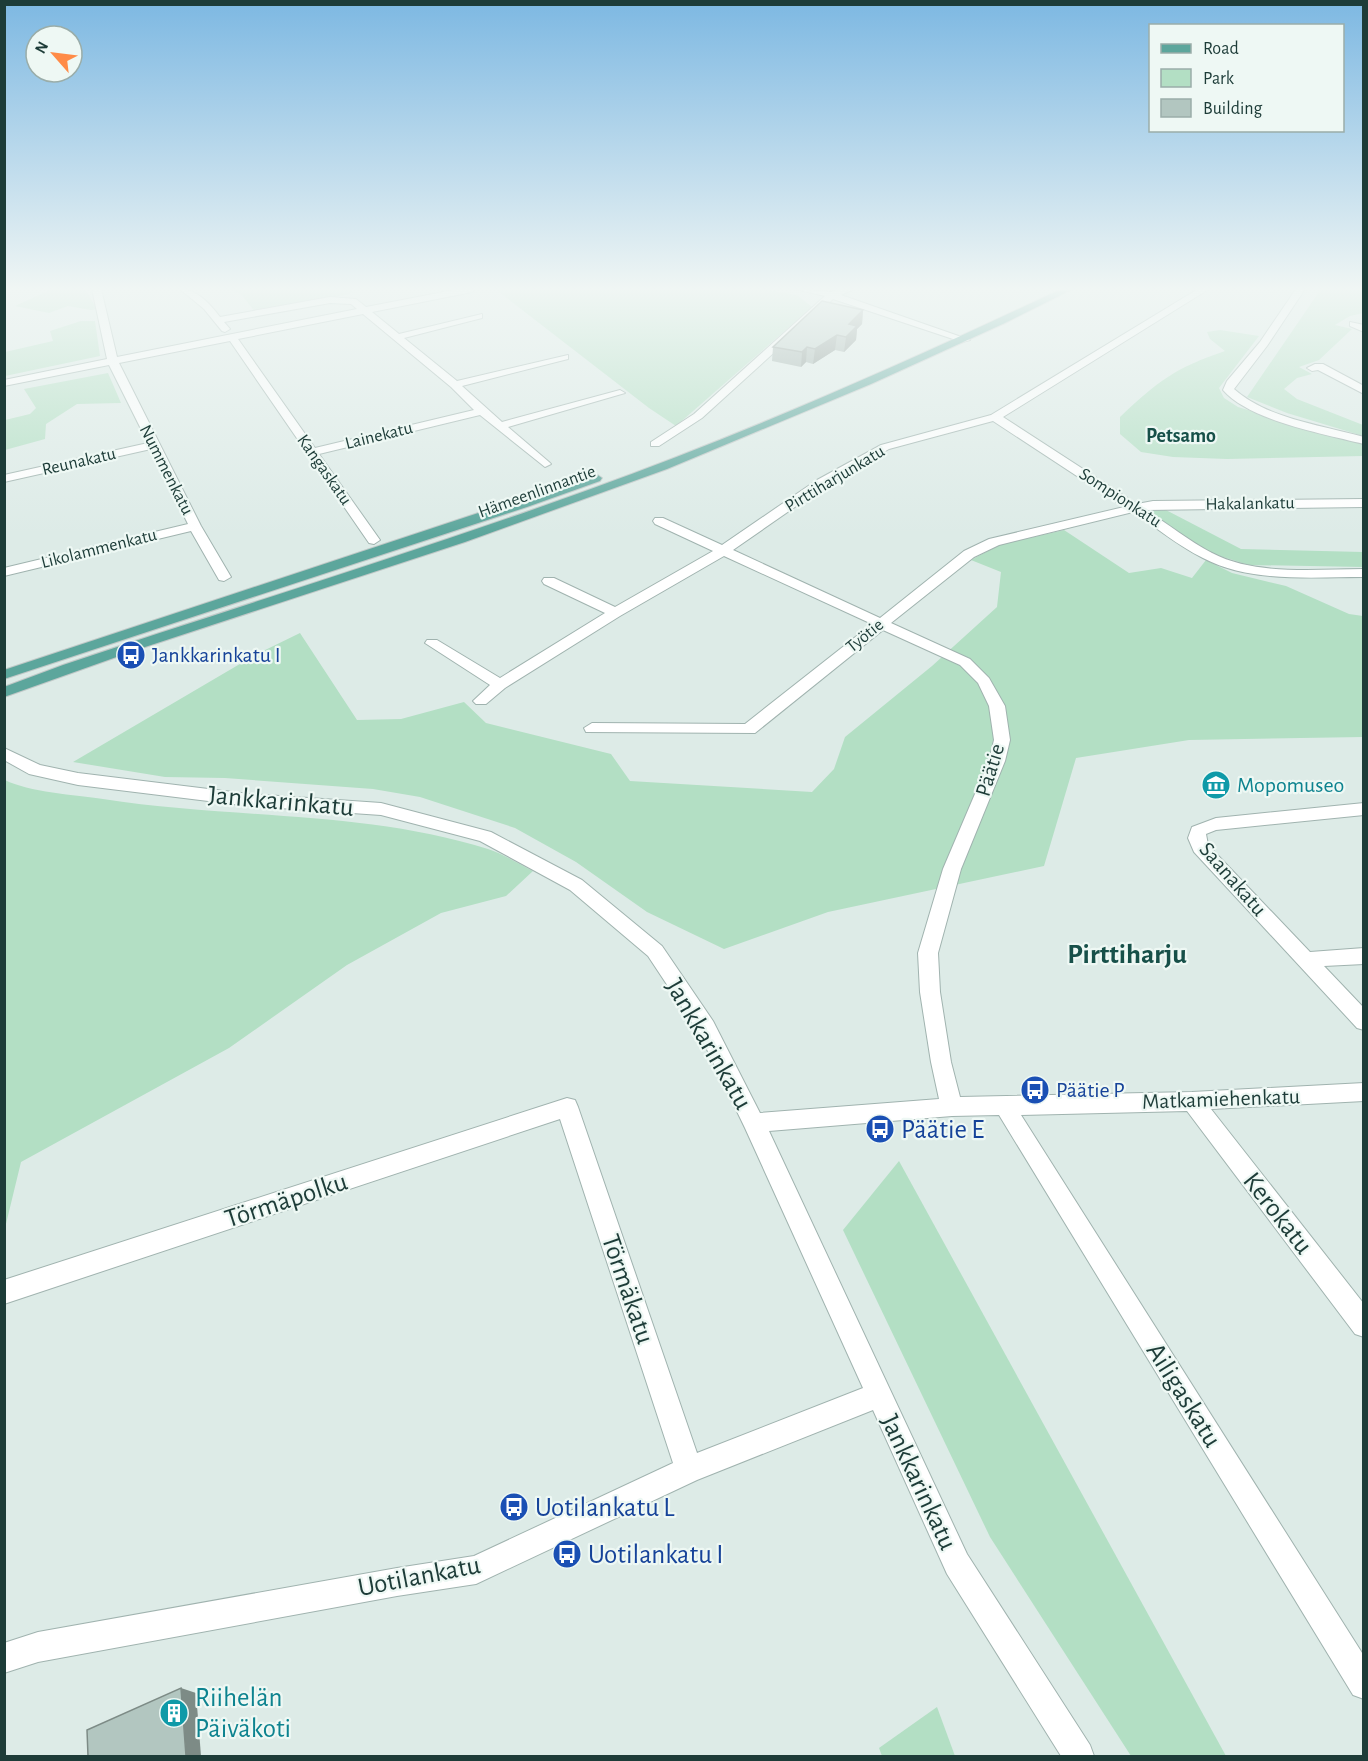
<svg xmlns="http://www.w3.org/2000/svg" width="1368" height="1761" font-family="'Alegreya Sans',sans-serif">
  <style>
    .green { fill: #b3dfc4 }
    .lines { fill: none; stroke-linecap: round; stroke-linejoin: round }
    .minor-casing { stroke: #a0b3af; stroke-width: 2 }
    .major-casing { stroke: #c0c8c7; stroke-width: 2 }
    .minor { fill: #fff; fill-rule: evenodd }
    .major { fill: #5ca69c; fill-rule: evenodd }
    .wall { fill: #99aaa5 }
    .shaded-wall { fill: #7d8b86 }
    .building { fill: #b2c6c0; stroke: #7d8b86; stroke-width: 1.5 }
    .labels { text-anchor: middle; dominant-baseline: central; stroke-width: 4.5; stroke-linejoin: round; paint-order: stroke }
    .far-street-label { font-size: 18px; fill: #1d3c38; stroke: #eef8f4 }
    .far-neighbourhood-label { font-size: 20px; font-weight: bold; fill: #175049; stroke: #eef8f4 }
    .transit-label { font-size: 22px; fill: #164399; stroke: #eef8f4; text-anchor: start }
    .street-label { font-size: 22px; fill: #1d3c38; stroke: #eef8f4 }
    .culture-label { font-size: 22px; fill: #0d838f; stroke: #eef8f4; text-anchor: start }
    .near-street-label { font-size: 27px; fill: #1d3c38; stroke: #eef8f4 }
    .near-transit-label { font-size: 27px; fill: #164399; stroke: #eef8f4; text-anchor: start }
    .near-culture-label { font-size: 27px; fill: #0d838f; stroke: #eef8f4; text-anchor: start }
    .district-label { font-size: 28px; font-weight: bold; fill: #175049; stroke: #eef8f4 }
  </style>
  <rect width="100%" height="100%" fill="#ddebe7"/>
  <g class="green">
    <path d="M 52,289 L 85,289 L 97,309 L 91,310 L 68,306 L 49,313 L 15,306 Z"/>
    <path d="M 228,289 L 353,289 L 350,294 L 255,312 L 241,294 Z"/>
    <path d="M 495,289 L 762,289 L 797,295 L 812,307 L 676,426 L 649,408 Z"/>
    <path d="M 1321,289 L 1363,291 L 1363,313 L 1350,316 L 1335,325 L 1352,329 L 1319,360 L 1299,367 L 1312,374 L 1297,378 L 1284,389 L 1297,399 L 1363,425 L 1363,436 L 1287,413 L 1247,397 Z"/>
    <path d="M 81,321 L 95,321 L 100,356 L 5,376 L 5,352 L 53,341 L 50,331 Z"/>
    <path d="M 1220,330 L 1259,336 L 1219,388 L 1224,398 L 1238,407 L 1363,444 L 1363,456 L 1227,459 L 1173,457 L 1141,452 L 1120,434 L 1120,417 C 1158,381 1175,368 1225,351 L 1210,339 L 1207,332 Z"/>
    <path d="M 108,373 L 121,403 L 77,404 L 46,424 L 45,439 L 5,450 L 5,420 L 30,414 L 36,408 L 24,389 Z"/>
    <path d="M 1164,509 L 1241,549 L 1363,552 L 1363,567 L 1249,565 L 1210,553 L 1152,514 L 1153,511 Z"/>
    <path d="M 1064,530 L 1129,573 L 1161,568 L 1192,578 L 1206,560 L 1232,573 L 1286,586 L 1349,614 L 1363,616 L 1363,737 L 1189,740 L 1076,758 L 1044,866 L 828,912 L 724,949 L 647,912 L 576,862 L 515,828 L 420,797 L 373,789 L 225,778 L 165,777 L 73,762 L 257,654 L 300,633 L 357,720 L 401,719 L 464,702 L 486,723 L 611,754 L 630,781 L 812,792 L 834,769 L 845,737 L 932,666 L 997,607 L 1001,572 L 971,560 L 999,545 Z"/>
    <path d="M 5,780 C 28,792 76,795 103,799 C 230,819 364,810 488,849 C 503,854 519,864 533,871 L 506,896 L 441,913 L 347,965 L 229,1048 L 21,1162 L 5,1228 Z"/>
    <path d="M 899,1161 L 1226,1756 L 1131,1756 L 990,1537 L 843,1230 Z"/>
    <path d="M 937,1707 L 955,1756 L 882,1756 L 879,1748 Z"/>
  </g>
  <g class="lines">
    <g class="minor-casing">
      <g id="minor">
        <path d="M 92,289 L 101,289 L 117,357 L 357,309 L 351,304 L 330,303 L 224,322 L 230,329 L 225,332 L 222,331 L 204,309 L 180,289 C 197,289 210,304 220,317 L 330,297 L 356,299 L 366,307 L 459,289 L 476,289 L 472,292 L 372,312 L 399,334 L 482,314 L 482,318 L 404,338 L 457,381 L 568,355 L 568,359 L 462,386 L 502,422 L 620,390 L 625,393 L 508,427 L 549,462 L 551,464 L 545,467 L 480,415 L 319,454 L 380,540 L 374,544 L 369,543 L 230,341 L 119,363 L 201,526 L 231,577 L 224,581 L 219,580 L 191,531 L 4,576 L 4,568 L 188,524 L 151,449 L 4,482 L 4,475 L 148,443 L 109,365 L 4,386 L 4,380 L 107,359 ZM 363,314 L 451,387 L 474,410 L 315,448 L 238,339 Z"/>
        <path d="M 795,289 L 831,292 L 842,289 L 854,289 L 841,295 L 970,340 L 962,342 L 833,299 L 702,418 L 659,446 L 651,446 L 651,442 L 694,414 L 825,296 Z"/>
        <path d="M 1198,289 L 1209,289 L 1003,417 L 1137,504 L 1153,501 L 1364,499 L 1364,507 L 1146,510 C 1168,524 1189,541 1212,553 C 1256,576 1316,569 1364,569 L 1364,577 C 1312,577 1250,583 1203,558 C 1178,546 1156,527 1133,512 L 999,545 L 974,557 L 891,623 L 970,659 L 989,678 L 1005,706 L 1010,740 L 1005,761 L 961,869 L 938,953 L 940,992 L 951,1062 L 960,1097 L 1192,1092 L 1364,1083 L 1364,1101 L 1211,1109 L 1364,1304 L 1364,1337 L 1355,1334 L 1187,1111 L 1021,1115 L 1364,1656 L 1364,1699 L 1353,1695 L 999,1115 L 952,1116 L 769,1131 L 967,1554 L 1090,1745 L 1094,1756 L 1061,1756 L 947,1574 L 873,1410 L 697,1480 L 476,1584 L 397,1596 L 38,1662 L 4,1673 L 4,1643 L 38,1632 L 397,1568 L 474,1556 L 673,1463 L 560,1119 L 4,1304 L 4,1280 L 567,1098 L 575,1100 L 578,1107 L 697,1453 L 863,1388 L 745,1128 L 699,1033 L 648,956 L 570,890 L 480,841 L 381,815 L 249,806 L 78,785 L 29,774 L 4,760 L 4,748 L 40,765 L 78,773 L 249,794 L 381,803 L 491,832 L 582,880 L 662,946 L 713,1021 L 760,1113 L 939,1099 L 931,1062 L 920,992 L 918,953 L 943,869 L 989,761 L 994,740 L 989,706 L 978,683 L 960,665 L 883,630 L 755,733 L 586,732 L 584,728 L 592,723 L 745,724 L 872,624 L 724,556 L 620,616 L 505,688 L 486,704 L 476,704 L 473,701 L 490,685 L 425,643 L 427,640 L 437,640 L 500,678 L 605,613 L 544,584 L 542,581 L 544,578 L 554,578 L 615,607 L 713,551 L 655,524 L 653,521 L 655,518 L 663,518 L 722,545 L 817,480 L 881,445 L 991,415 ZM 993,421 L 1124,507 L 989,539 L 964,551 L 880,618 L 733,550 L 825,486 L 889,449 Z"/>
        <path d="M 1296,289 L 1305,289 L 1267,346 L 1234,389 C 1268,419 1321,425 1364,437 L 1364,444 C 1324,434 1250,421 1223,390 L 1227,381 L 1260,342 Z"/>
        <path d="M 1350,322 L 1364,325 L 1364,332 L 1350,326 Z"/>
        <path d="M 1315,364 L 1323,364 L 1364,386 L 1364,394 L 1318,370 L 1312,371 L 1307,368 Z"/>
        <path d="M 1364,803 L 1364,815 L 1216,830 L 1206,834 L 1208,845 L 1310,952 L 1364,948 L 1364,964 L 1324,966 L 1364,1008 L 1364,1030 L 1357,1028 L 1194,852 L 1188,838 L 1192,827 L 1216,818 Z"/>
      </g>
    </g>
    <g class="major-casing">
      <g id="major">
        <path d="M 1061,289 L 1073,289 L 1005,323 L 871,384 L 667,469 L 465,542 L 139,649 L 4,697 L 4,687 L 63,665 C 238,606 414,553 588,490 C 749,432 906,363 1061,289 Z"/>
        <path d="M 596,474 L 602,478 L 600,481 L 527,507 L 4,679 L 4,670 Z"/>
      </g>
    </g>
    <use href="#minor" class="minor"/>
    <use href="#major" class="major"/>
  </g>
  <path class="wall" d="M 863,310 L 862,324 L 857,329 L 856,340 L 844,352 L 835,350 L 813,364 L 806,362 L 801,367 L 772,361 L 773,347 Z"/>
  <g class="shaded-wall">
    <path d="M 863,310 L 862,324 L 857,329 L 856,340 L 844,352 L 846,337 L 849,324 Z"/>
    <path d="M 837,335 L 835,350 L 813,364 L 815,349 Z"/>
    <path d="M 807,347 L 806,362 L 801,367 L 802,352 Z"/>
    <path d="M 181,1688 L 196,1693 L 201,1756 L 186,1756 Z"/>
  </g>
  <g class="building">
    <path d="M 822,301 L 863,310 L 849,324 L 857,326 L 846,337 L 837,335 L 815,349 L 807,347 L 802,352 L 773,347 Z"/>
    <path d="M 181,1688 L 186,1756 L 88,1756 L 87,1730 Z"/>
  </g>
  <linearGradient id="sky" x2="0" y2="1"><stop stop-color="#7db8e2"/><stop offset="0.54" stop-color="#f0f6f4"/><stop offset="1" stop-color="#f0f6f4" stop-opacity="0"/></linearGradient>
  <rect width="1368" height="535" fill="url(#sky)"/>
  <defs>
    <g id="bus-disc" transform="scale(1.5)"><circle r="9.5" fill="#1a4fb4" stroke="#eef8f4"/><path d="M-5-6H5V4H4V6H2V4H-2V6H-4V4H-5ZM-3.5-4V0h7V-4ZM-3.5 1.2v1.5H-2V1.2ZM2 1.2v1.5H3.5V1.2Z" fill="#fff"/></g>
    <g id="museum-disc" transform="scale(1.5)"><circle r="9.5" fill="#0f9aa8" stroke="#eef8f4"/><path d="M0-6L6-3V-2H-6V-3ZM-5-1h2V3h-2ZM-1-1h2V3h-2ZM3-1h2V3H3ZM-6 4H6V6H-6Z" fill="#fff"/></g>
    <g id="building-disc" transform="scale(1.5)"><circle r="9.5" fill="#0f9aa8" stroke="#eef8f4"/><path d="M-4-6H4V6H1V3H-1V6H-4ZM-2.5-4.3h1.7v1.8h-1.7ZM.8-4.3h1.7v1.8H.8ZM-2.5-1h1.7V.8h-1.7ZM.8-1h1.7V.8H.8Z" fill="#fff"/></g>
  </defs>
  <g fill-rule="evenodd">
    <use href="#bus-disc" x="131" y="655"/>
    <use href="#museum-disc" x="1216" y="785"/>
    <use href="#bus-disc" x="1035" y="1090"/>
    <use href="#bus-disc" x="880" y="1129"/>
    <use href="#bus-disc" x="514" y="1507"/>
    <use href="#bus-disc" x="567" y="1554"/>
    <use href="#building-disc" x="174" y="1713"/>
  </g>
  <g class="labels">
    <g class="far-street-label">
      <text transform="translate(379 436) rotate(-14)">Lainekatu</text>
      <text transform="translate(79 462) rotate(-13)">Reunakatu</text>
      <text transform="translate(166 470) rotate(63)">Nummenkatu</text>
      <text transform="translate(324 470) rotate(55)">Kangaskatu</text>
      <text transform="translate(835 479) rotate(-31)">Pirttiharjunkatu</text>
      <text transform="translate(537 492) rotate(-20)">Hämeenlinnantie</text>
      <text transform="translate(1120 498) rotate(33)">Sompionkatu</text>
      <text transform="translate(1250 504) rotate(-1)">Hakalankatu</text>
      <text transform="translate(99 549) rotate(-14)">Likolammenkatu</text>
      <text transform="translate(865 636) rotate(-39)">Työtie</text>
    </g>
    <g class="far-neighbourhood-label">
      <text x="1181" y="436">Petsamo</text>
    </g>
    <g class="transit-label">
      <text x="152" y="655">Jankkarinkatu I</text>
      <text x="1056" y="1090">Päätie P</text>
    </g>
    <g class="street-label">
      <text transform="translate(990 770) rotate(-73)">Päätie</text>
      <text transform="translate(1233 879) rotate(49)">Saanakatu</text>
      <text transform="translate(1221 1099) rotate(-2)">Matkamiehenkatu</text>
    </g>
    <g class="culture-label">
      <text x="1237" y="785">Mopomuseo</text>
    </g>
    <g class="near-street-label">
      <text transform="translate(281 801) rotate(5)">Jankkarinkatu</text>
      <text transform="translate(709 1044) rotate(60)">Jankkarinkatu</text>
      <text transform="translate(286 1200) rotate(-18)">Törmäpolku</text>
      <text transform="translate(1278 1213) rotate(52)">Kerokatu</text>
      <text transform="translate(628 1289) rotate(71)">Törmäkatu</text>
      <text transform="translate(1184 1395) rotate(58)">Ailigaskatu</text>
      <text transform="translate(919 1482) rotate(65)">Jankkarinkatu</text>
      <text transform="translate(419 1576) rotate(-11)">Uotilankatu</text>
    </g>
    <g class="near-transit-label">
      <text x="901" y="1129">Päätie E</text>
      <text x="535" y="1507">Uotilankatu L</text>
      <text x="588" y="1554">Uotilankatu I</text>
    </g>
    <g class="near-culture-label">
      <text x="195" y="1697">Riihelän<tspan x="195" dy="31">Päiväkoti</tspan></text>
    </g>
    <g class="district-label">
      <text x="1127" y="955">Pirttiharju</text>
    </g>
  </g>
  <rect width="1368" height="1761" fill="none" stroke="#1d3c38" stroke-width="12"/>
  <rect x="1149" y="24" width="195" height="108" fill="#eef8f4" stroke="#9aada9" stroke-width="1.5"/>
  <rect x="1161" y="44" width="30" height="9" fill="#5ca69c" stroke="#9aada9" stroke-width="1.5"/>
  <text x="1203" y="54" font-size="18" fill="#1d3c38">Road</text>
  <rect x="1161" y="69" width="30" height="18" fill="#b3dfc4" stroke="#9aada9" stroke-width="1.5"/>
  <text x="1203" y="84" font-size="18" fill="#1d3c38">Park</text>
  <rect x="1161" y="99" width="30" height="18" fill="#b2c6c0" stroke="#9aada9" stroke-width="1.5"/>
  <text x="1203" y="114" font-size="18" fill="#1d3c38">Building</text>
  <g transform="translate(54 54) rotate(298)"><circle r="28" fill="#eef8f4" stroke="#9aada9" stroke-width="1.5"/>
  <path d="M0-4.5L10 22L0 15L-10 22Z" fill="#ff8b47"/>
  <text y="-9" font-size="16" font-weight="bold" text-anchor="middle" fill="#1d3c38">N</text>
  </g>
</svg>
